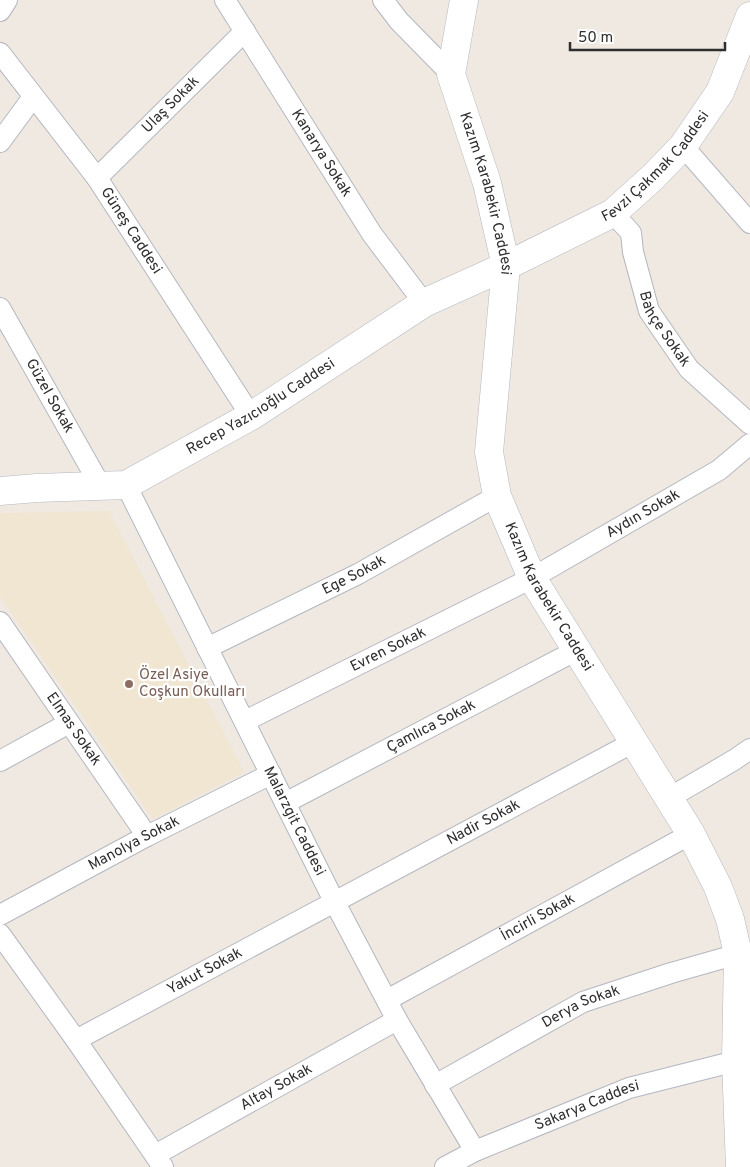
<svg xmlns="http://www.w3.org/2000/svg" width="750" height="1167" font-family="Overpass,sans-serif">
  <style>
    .education { fill: #f0e6d1 }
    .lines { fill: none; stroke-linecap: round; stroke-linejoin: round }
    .street-casing { stroke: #b4b7c1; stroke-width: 22 }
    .secondary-casing { stroke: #b4b7c1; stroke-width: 29 }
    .street { stroke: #fff; stroke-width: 20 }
    .secondary { stroke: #fff; stroke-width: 28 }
    .education-dot { fill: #8d6e63; stroke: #fff; stroke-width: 2 }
    .labels { text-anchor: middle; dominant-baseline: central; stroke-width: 4.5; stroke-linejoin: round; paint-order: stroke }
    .street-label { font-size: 15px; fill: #2e2e2e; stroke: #fff }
    .education-label { font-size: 15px; fill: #785e54; stroke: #fff; text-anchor: start }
  </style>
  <rect width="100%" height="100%" fill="#efe9e1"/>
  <path class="education" d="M 109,511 L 244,772 L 153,819 L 0,596 L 0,513 Z"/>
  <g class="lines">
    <g class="street-casing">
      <g id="street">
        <path id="s1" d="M 225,0 L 372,234 L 424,303"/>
        <path d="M 383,0 L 399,21 L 451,74"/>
        <path d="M 0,11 L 7,0"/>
        <path id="s2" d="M 0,53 L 97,178 L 251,416"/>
        <path d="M 0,142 L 33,97"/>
        <path d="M 683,146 L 750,223"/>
        <path id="s3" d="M 97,178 L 245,31"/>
        <path id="s4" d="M 613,213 L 631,233 L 633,252 L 649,311 L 689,369 L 750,424"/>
        <path id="s5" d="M 0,308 L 100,485"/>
        <path id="s6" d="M 126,485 L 334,901 L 397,1020 L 475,1151"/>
        <path id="s7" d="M 0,622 L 147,836"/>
        <path id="s8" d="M 207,648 L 358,574 L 497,496"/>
        <path id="s9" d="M 245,721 L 532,578 L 719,470 L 750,444"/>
        <path d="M 0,761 L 69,723"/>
        <path d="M 669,798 L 734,760 L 750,749"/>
        <path id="s10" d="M 285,803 L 577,650"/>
        <path id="s11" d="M 0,915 L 147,836 L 271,774"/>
        <path d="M 0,934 L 76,1040 L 163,1167"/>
        <path id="s12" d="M 387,1000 L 691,834"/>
        <path id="s13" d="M 76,1040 L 634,742"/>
        <path id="s14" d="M 435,1085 L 583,1002 L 671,973 L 738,954"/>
        <path id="s15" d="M 155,1155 L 397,1020"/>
        <path id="s16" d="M 445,1167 L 475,1151 L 629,1088 L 736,1061"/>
      </g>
    </g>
    <g class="secondary-casing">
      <g id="secondary">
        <path id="s17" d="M 464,0 L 451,74 L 487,183 L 506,266 L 489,452 L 497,496 L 532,578 L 691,834 L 718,887 L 730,919 L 738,954 L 736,1061 L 740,1167"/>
        <path id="s18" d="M 0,491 L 37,488 L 126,485 L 251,416 L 424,303 L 506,266 L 613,213 L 653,177 L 683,146 L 720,92 L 750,16"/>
      </g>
    </g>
    <use href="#street" class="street"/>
    <use href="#secondary" class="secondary"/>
  </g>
  <circle class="education-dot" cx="129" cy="684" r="5"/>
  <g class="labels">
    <g class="street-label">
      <text stroke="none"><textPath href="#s3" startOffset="104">Ulaş Sokak</textPath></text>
      <text stroke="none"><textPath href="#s1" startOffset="181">Kanarya Sokak</textPath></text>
      <text stroke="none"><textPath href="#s18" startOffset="748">Fevzi Çakmak Caddesi</textPath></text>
      <text stroke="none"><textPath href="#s17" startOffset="200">Kazım Karabekir Caddesi</textPath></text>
      <text stroke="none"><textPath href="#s2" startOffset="221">Güneş Caddesi</textPath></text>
      <text stroke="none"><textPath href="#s4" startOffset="130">Bahçe Sokak</textPath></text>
      <text stroke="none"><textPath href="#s5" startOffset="101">Güzel Sokak</textPath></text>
      <text stroke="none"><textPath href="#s18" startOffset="282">Recep Yazıcıoğlu Caddesi</textPath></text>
      <text stroke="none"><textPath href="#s9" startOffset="449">Aydın Sokak</textPath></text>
      <text stroke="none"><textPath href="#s8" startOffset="164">Ege Sokak</textPath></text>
      <text stroke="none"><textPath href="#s17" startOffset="620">Kazım Karabekir Caddesi</textPath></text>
      <text stroke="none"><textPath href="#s9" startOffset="160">Evren Sokak</textPath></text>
      <text stroke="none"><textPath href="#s10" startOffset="165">Çamlıca Sokak</textPath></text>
      <text stroke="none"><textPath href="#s7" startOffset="130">Elmas Sokak</textPath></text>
      <text stroke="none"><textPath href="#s6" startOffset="376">Malarzgit Caddesi</textPath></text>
      <text stroke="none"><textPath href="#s13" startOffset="462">Nadir Sokak</textPath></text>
      <text stroke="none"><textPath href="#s11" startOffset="152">Manolya Sokak</textPath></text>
      <text stroke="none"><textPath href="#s12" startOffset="172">İncirli Sokak</textPath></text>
      <text stroke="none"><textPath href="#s13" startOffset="146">Yakut Sokak</textPath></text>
      <text stroke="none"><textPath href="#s14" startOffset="166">Derya Sokak</textPath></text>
      <text stroke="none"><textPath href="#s15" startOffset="139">Altay Sokak</textPath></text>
      <text stroke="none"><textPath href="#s16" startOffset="155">Sakarya Caddesi</textPath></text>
    </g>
    <g class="education-label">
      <text x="139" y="675">Özel Asiye<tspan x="139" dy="17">Coşkun Okulları</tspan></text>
    </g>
  </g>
  <path d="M570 42v8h155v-8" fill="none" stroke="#2e2e2e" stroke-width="2.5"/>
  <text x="578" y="42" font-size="15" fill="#2e2e2e" stroke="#ffffff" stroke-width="4" paint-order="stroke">50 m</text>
</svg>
